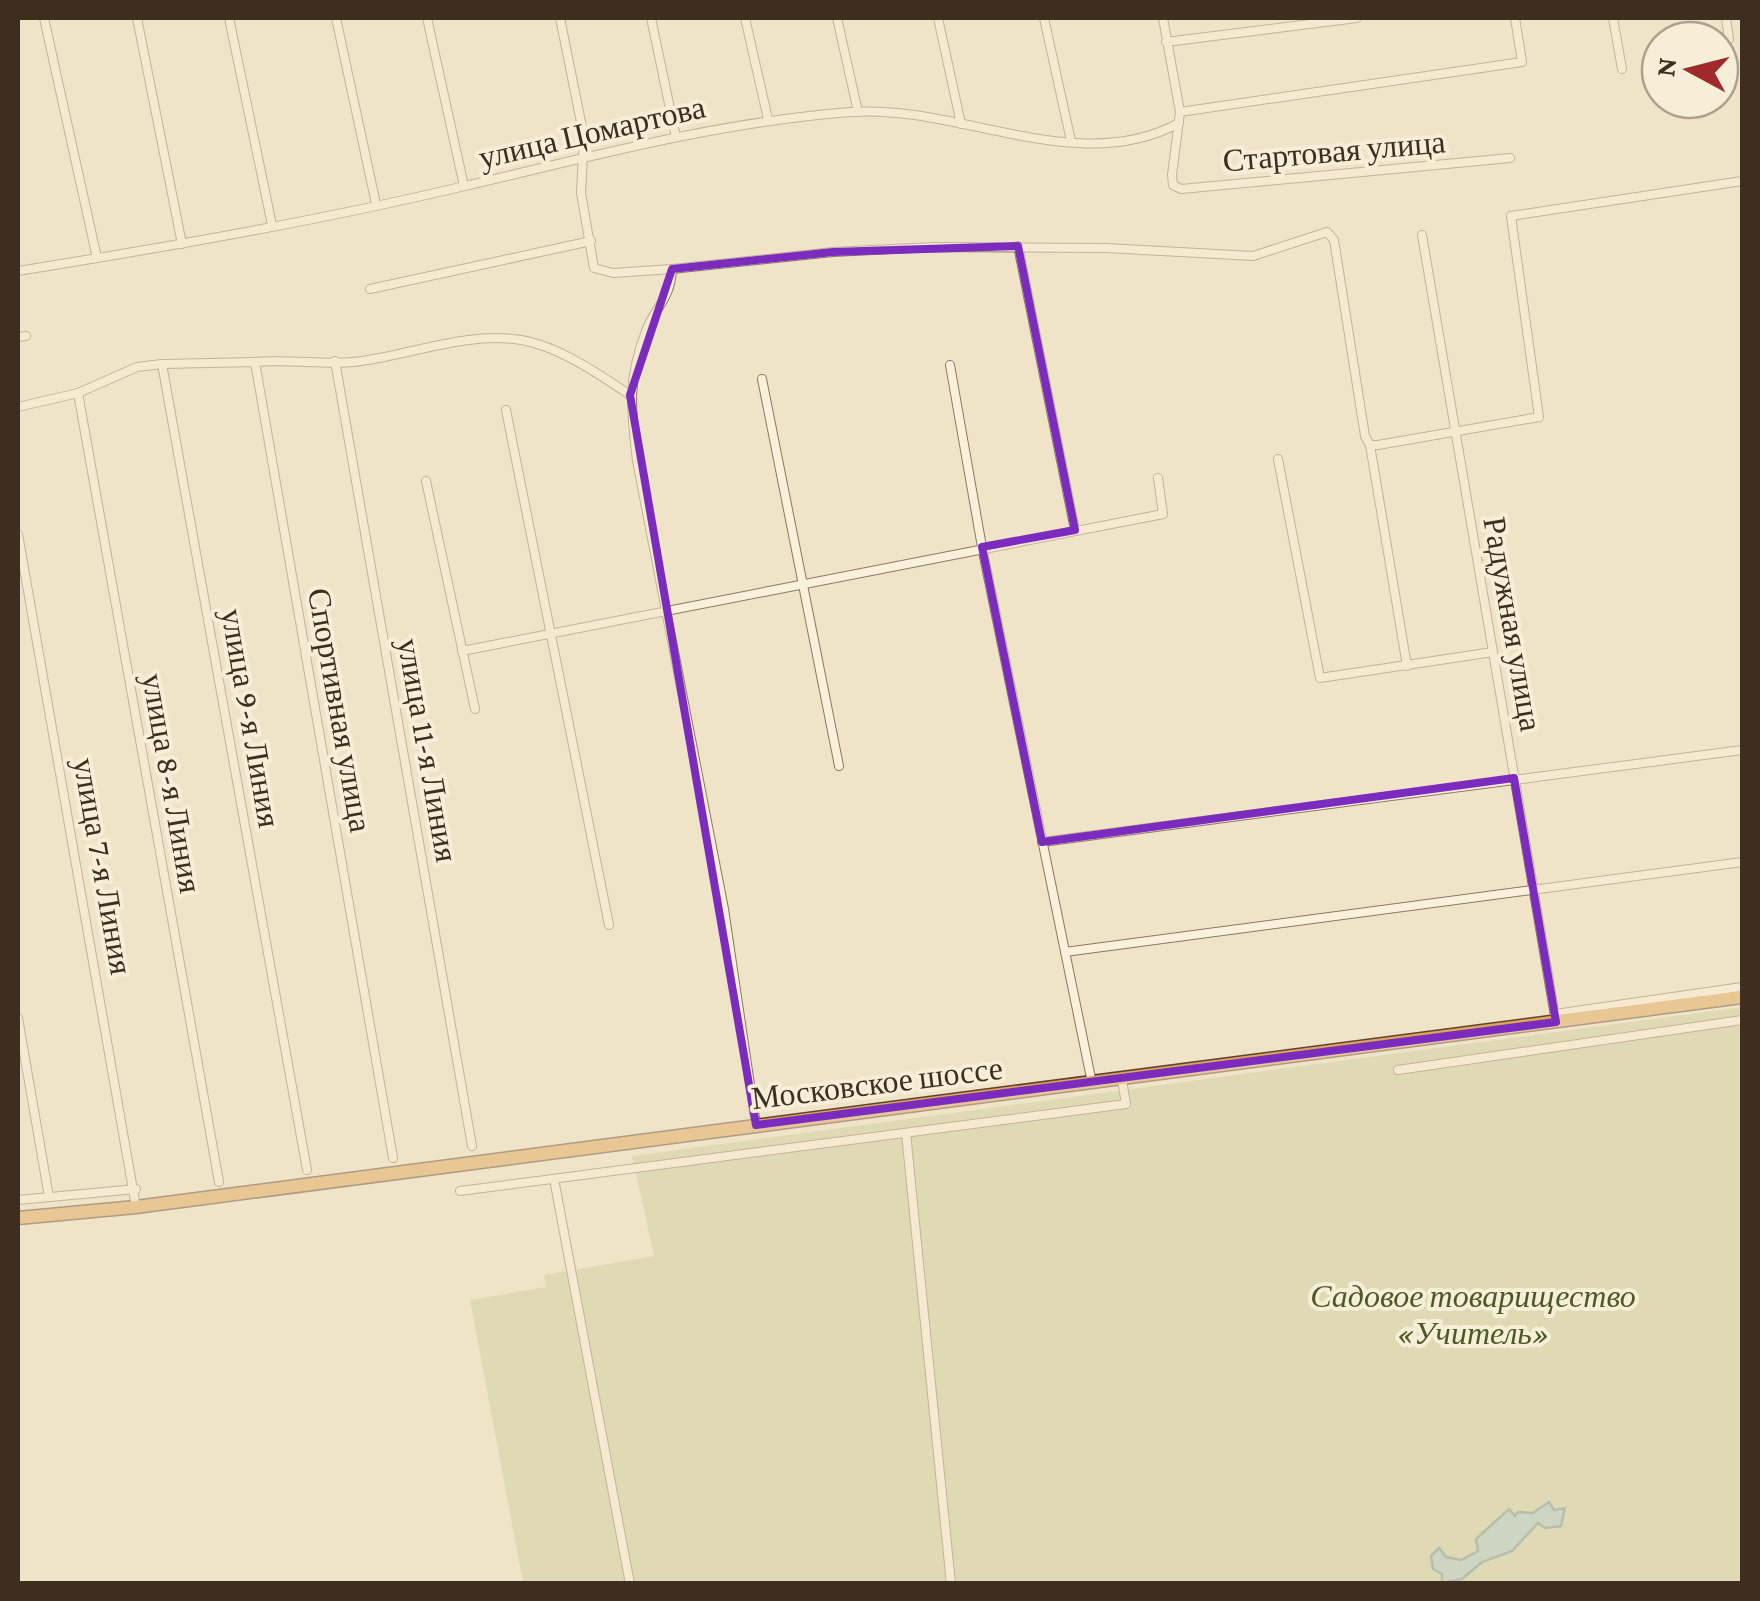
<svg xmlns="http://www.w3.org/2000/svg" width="1760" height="1601" font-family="'Crimson Pro',serif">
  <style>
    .green { fill: #c9cf9b }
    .water { fill: #a9c4bc; stroke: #6f938a; stroke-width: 2.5 }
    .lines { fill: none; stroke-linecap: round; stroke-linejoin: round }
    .street-casing { stroke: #8d765c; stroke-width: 10 }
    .highway-casing { stroke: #5b4430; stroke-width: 15 }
    .street { stroke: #faf1dc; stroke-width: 8 }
    .highway { stroke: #e0a458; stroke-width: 12 }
    .marked { fill: none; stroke: #7b2cbf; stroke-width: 8; stroke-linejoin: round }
    .labels { text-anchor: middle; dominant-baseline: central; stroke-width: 8; stroke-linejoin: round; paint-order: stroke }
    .street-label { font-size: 32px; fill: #3d2e20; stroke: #f7eed8 }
    .park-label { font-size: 32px; font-style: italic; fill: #4d5a26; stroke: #f7eed8 }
  </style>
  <rect width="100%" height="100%" fill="#f0e4c8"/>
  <path class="green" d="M 1742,1007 L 1742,1583 L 523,1583 L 470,1300 L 546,1287 L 544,1275 L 654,1256 L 632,1156 Z"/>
  <path class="water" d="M 1549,1502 L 1554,1510 L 1565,1508 L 1561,1526 L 1545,1528 L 1538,1523 L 1512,1551 L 1482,1562 L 1462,1579 L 1442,1583 L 1442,1574 L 1433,1569 L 1431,1556 L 1439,1548 L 1446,1557 L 1461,1560 L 1478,1551 L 1476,1539 L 1509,1509 L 1515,1516 L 1518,1512 L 1533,1513 Z"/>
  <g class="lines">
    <g class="street-casing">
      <g id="street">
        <path d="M 44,18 L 97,258"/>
        <path d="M 137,18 L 182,244"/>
        <path d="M 229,18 L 272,225"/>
        <path d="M 336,18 L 376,204"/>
        <path d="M 427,18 L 464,186"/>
        <path d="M 560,18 L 584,137 L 581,193 L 594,268 L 613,273 L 672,269"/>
        <path d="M 651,18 L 676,137"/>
        <path d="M 745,18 L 768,119"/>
        <path d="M 837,18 L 858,112"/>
        <path d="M 938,18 L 961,124"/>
        <path d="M 1044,18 L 1071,141"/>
        <path d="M 1163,18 L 1180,112 L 1172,175 L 1173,185 L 1181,189 L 1510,158"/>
        <path d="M 1613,18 L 1622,69"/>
        <path d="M 1726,18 L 1729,39"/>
        <path d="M 1166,42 L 1357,18"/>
        <path d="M 1180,112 L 1522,62 L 1515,18"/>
        <path d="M 1422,235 L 1556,1022"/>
        <path d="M 1018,246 L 1075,530"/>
        <path d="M 18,271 C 167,247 317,221 465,186 C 593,156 719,122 851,112 C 958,104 1078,178 1179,123"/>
        <path d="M 370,289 L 591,241"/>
        <path d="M 18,337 L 26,336"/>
        <path d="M 335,361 L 472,1146"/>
        <path d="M 255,362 C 288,359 325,365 354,362 C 407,356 467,331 521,340 C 558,346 599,374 630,395"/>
        <path d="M 162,364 L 255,362 L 393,1158"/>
        <path d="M 950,365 L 982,547 L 1092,1083"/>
        <path d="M 762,379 L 839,766"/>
        <path d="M 78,393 L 219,1182"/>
        <path d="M 18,407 L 78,393 L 137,367 L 162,364 L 307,1170"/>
        <path d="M 506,410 L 609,925"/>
        <path d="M 1370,445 L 1407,666"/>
        <path d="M 1278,459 L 1320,678 L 1493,652"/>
        <path d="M 426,481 L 475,709"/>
        <path d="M 18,534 L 136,1207"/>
        <path d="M 462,651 L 1163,514 L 1158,478"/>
        <path d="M 1042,842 L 1742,750"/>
        <path d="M 1065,952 L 1742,862"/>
        <path d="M 1555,1014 L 1742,987"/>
        <path d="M 18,1018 L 49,1197"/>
        <path d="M 1398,1070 L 1742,1020"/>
        <path d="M 756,1125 L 724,909 L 637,461 C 631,410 627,380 646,331 C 656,304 670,302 672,269 L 833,252 L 934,247 L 1106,248 L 1253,256 L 1327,232 L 1334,240 L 1365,436 L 1370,445 L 1378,445 L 1539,417 L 1511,216 L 1742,181"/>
        <path d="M 906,1133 L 951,1584"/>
        <path d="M 554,1179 L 630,1584"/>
        <path d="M 460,1191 L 1126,1104 L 1122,1080"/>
        <path d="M 18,1200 L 136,1189"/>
      </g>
    </g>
    <g class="highway-casing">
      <path id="highway" d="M 18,1218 L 136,1207 L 1742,997"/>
    </g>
    <use href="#street" class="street"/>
    <use href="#highway" class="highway"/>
  </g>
  <path d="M0 0H1760V1601H0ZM 1018,246 L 1075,530 L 982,547 L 1042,842 L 1514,778 L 1556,1022 L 756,1125 L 630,395 L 672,269 L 833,252 Z" fill="#f0e4c8" fill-opacity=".55" fill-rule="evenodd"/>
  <path class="marked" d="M 1018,246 L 1075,530 L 982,547 L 1042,842 L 1514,778 L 1556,1022 L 756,1125 L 630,395 L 672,269 L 833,252 Z"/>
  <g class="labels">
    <g class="street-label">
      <text transform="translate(592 132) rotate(-13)">улица Цомартова</text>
      <text transform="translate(1334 151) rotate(-5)">Стартовая улица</text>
      <text transform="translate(1513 624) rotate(80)">Радужная улица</text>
      <text transform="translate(340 710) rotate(80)">Спортивная улица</text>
      <text transform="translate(251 718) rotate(80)">улица 9-я Линия</text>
      <text transform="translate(428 750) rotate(80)">улица 11-я Линия</text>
      <text transform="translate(172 783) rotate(80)">улица 8-я Линия</text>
      <text transform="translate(103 866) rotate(80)">улица 7-я Линия</text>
      <text transform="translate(877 1083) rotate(-7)">Московское шоссе</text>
    </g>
    <g class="park-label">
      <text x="1473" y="1296">Садовое товарищество<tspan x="1473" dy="37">«Учитель»</tspan></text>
    </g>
  </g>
  <rect width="1760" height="1601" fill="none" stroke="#3d2e20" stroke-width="40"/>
  <g transform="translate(1690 70) rotate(277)"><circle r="48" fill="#f7eed8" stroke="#ada18e" stroke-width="2.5"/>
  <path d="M0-8L18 38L0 25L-18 38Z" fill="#9e2a2b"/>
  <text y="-15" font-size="28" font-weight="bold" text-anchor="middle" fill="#3d2e20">N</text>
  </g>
</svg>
